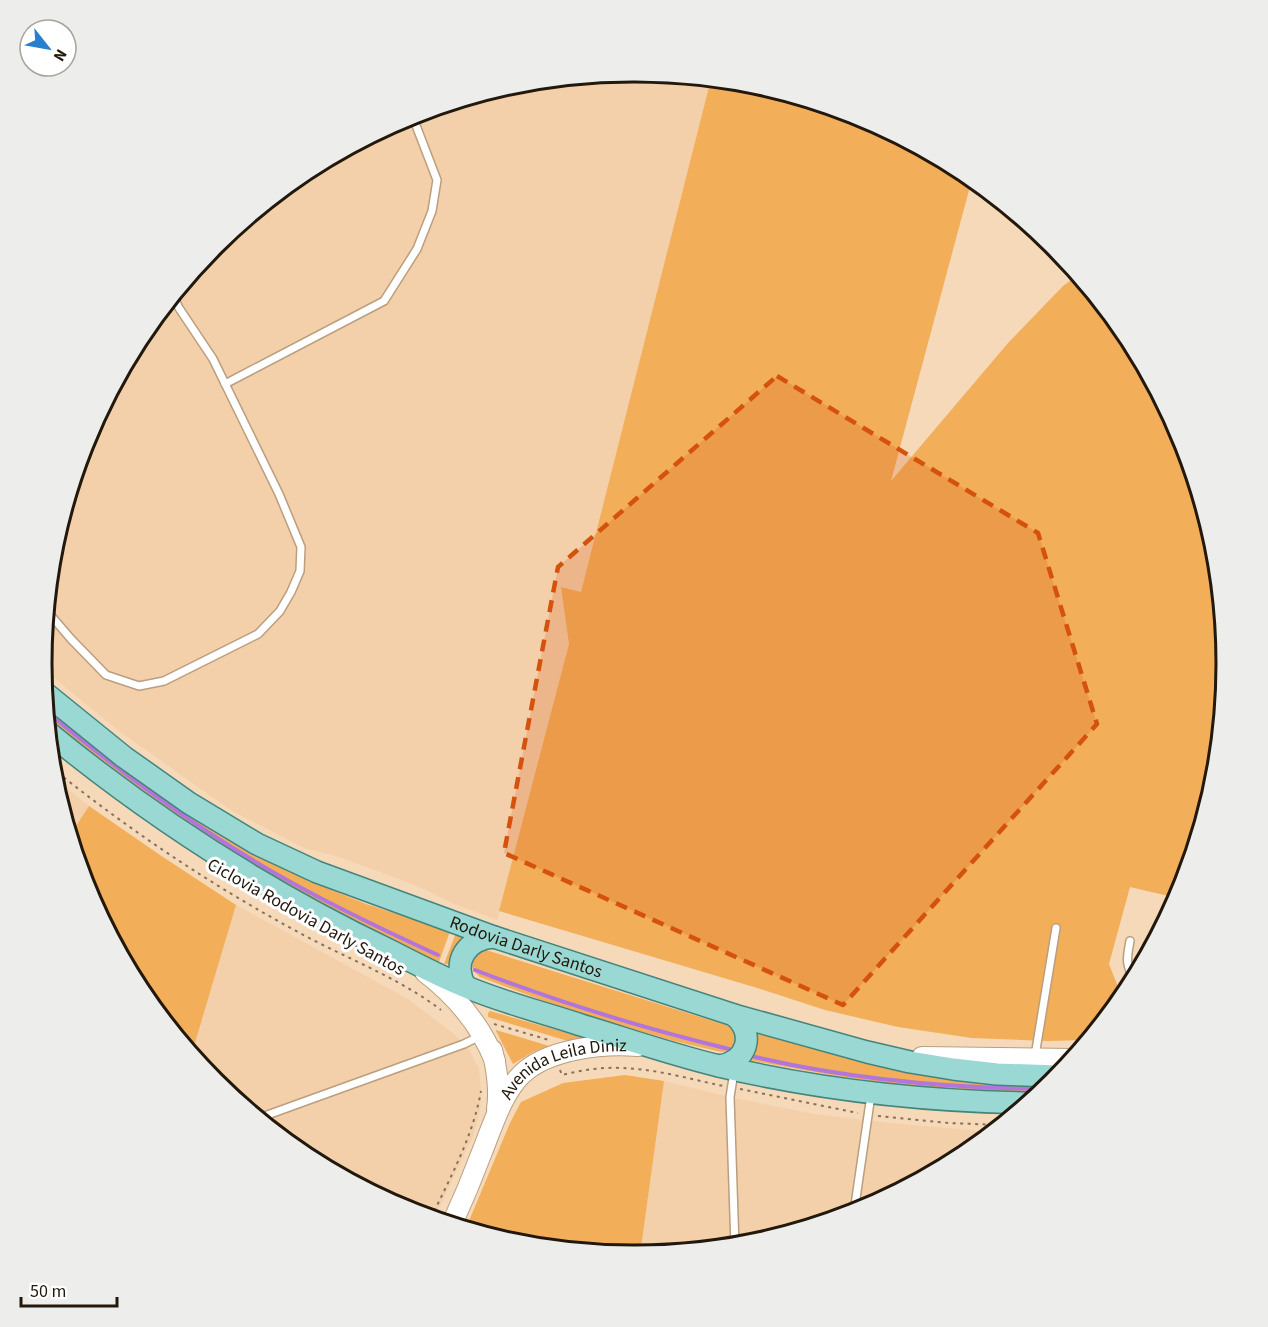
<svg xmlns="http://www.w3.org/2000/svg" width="1268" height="1327" font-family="'Source Sans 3',sans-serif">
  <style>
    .built { fill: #f3d0aa }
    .green { fill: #f2ae59 }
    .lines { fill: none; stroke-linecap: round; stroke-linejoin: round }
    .stream { stroke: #b175dc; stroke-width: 4 }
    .lane-casing { stroke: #ba9e7f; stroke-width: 10 }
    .secondary-casing { stroke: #ba9e7f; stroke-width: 22 }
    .primary-casing { stroke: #44847c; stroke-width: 24 }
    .path { stroke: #85725d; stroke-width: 2; stroke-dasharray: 3 4.5; stroke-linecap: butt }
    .lane { stroke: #fff; stroke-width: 7 }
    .secondary { stroke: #fff; stroke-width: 20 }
    .primary { stroke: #9ad8d4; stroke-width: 21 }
    .marked { fill: #d4520c; fill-opacity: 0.2; stroke: #d4520c; stroke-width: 4.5; stroke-dasharray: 12 8; stroke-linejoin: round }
    .labels { text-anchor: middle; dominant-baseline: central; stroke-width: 6; stroke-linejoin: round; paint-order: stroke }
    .street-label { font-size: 18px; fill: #22180c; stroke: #fff }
    .rim { fill: none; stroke: #22180c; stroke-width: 3 }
  </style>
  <rect width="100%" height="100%" fill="#f6d9b9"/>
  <g class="built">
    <path d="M 634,72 L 711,79 L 581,592 L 561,587 L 569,644 L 497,920 L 454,904 L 415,885 L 336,856 L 304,848 L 242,816 L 229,809 L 119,731 L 43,669 L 42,663 L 53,548 L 87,437 L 142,334 L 216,245 L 305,171 L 408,116 L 519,83 Z"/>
    <path d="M 53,777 L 89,806 L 70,835 L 53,779 Z"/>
    <path d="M 236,905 L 408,999 L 455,1035 L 470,1051 L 479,1069 L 481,1091 L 480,1110 L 473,1136 L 434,1219 L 407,1210 L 305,1156 L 215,1082 L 192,1053 Z"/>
    <path d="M 664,1081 L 730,1097 L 814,1114 L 891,1123 L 992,1132 L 963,1156 L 860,1211 L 749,1244 L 640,1255 Z"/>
  </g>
  <g class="green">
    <path d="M 711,79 L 750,83 L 861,117 L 963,171 L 972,179 L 891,481 L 1008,343 L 1063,286 L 1078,275 L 1126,335 L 1181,437 L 1215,548 L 1226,664 L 1215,779 L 1181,890 L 1177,898 L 1130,887 L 1109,964 L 1122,997 L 1087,1040 L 1047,1041 L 972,1038 L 898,1027 L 825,1010 L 754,987 L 499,911 L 569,644 L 561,587 L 581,592 Z"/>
    <path d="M 46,704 L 261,857 L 309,881 L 366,904 L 450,931 L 439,962 C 297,899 167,818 47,719 Z"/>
    <path d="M 89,806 L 160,855 L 236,905 L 192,1053 L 142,992 L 87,890 L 70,835 Z"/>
    <path d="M 456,933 L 461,934 L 461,938 L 453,951 L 450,964 L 444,964 Z"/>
    <path d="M 486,950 L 729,1026 L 737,1033 L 736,1045 L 730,1051 L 721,1052 L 674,1041 L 571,1011 L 480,977 L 473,970 C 471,960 475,952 486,950 Z"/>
    <path d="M 490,1011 L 581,1037 L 581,1040 L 568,1041 L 488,1017 L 488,1013 Z"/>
    <path d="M 755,1028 L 1053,1082 L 1037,1095 L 913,1087 L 831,1075 L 749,1060 C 757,1050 759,1040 755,1028 Z"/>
    <path d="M 496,1031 L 496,1030 L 549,1046 L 533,1052 L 513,1064 Z"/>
    <path d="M 625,1075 L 664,1081 L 640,1255 L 634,1255 L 518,1244 L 466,1228 L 510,1123 L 521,1102 L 563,1083 Z"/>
  </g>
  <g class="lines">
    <g class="stream">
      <path d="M 47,712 C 99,755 152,795 208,832 C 280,880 359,919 438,955"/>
      <path d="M 475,970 C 558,1002 642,1028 729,1049"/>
      <path d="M 755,1057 C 849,1079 947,1088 1044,1089"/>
    </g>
    <g class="lane-casing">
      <g id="lane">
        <path d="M 225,384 L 384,301 L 417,249 L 432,211 L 437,180 L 412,115"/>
        <path d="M 47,611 L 71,639 L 106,675 L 139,686 L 164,681 L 258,634 L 280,611 L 291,592 L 300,571 L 301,547 L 279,494 L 213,359 L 179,308 L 173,296"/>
        <path d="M 1130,941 C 1127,957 1125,964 1134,979"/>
        <path d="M 1035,1056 L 1056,928"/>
        <path d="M 734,1072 L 730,1097 L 735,1246"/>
        <path d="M 259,1118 L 464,1044 L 482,1035"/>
        <path d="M 854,1212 L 871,1095"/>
      </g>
    </g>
    <g class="secondary-casing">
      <g id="secondary">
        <path d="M 425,972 C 455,995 481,1026 495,1061"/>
        <path d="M 492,1050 C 497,1070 500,1088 497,1109"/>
        <path d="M 922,1057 L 1072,1059"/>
        <path id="s1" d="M 452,1224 C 463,1200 473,1176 482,1152 C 492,1127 502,1094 521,1075 C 547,1049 603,1043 638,1046"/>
      </g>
    </g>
    <g class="primary-casing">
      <g id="primary">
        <path id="s2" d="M 45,693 L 124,757 L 189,803 L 257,844 L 317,872 L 494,937 L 734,1015 L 867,1052 L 910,1062 L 953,1069 L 997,1074 L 1058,1076"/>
        <path d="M 49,733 C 155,820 268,892 391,951 C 415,963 439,976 464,986 C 501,1002 542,1012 581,1025 C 627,1039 673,1055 719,1066 C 820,1090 924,1101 1027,1103"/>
        <path d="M 465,986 C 452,962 466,939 494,937"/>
        <path d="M 719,1066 C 747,1062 756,1034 734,1015"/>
      </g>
    </g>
    <g class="path">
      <path d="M 52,768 C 129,830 211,885 298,932 C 345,958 398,977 441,1010"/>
      <path d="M 494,1024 L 549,1040"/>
      <path d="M 560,1070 L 562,1075 C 582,1070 601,1067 622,1068 C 656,1069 690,1079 723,1086"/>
      <path d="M 740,1089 L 858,1113"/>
      <path d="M 878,1116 L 949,1123 L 1000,1125"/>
      <path d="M 431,1218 C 451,1176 473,1136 481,1091"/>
    </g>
    <use href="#lane" class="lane"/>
    <use href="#secondary" class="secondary"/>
    <use href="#primary" class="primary"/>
  </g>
  <path class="marked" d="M 777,376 L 1038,533 L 1097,724 L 843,1005 L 504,853 L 558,567 Z"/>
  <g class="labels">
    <g class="street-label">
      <text transform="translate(306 917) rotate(29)">Ciclovia Rodovia Darly Santos</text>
      <text stroke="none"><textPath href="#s2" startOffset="549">Rodovia Darly Santos</textPath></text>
      <text stroke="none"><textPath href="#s1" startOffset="207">Avenida Leila Diniz</textPath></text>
    </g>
  </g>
  <path d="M0 0H1268V1327H0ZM633 82H635A581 581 0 0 1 1216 663V664A581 581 0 0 1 635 1245H633A581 581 0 0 1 52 664V663A581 581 0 0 1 633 82Z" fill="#ededec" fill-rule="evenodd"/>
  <path class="rim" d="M633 82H635A581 581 0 0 1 1216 663V664A581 581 0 0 1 635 1245H633A581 581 0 0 1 52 664V663A581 581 0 0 1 633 82Z"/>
  <g transform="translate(48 48) rotate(121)"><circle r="28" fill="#ffffff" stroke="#a7a39e" stroke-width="1.5"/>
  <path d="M0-4.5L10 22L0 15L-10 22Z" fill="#277fcd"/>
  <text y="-9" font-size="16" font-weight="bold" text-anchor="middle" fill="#22180c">N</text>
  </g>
  <path d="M21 1297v9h96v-9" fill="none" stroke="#22180c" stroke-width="3"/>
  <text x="30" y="1297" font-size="18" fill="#22180c" stroke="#ffffff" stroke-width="4.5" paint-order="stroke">50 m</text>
</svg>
